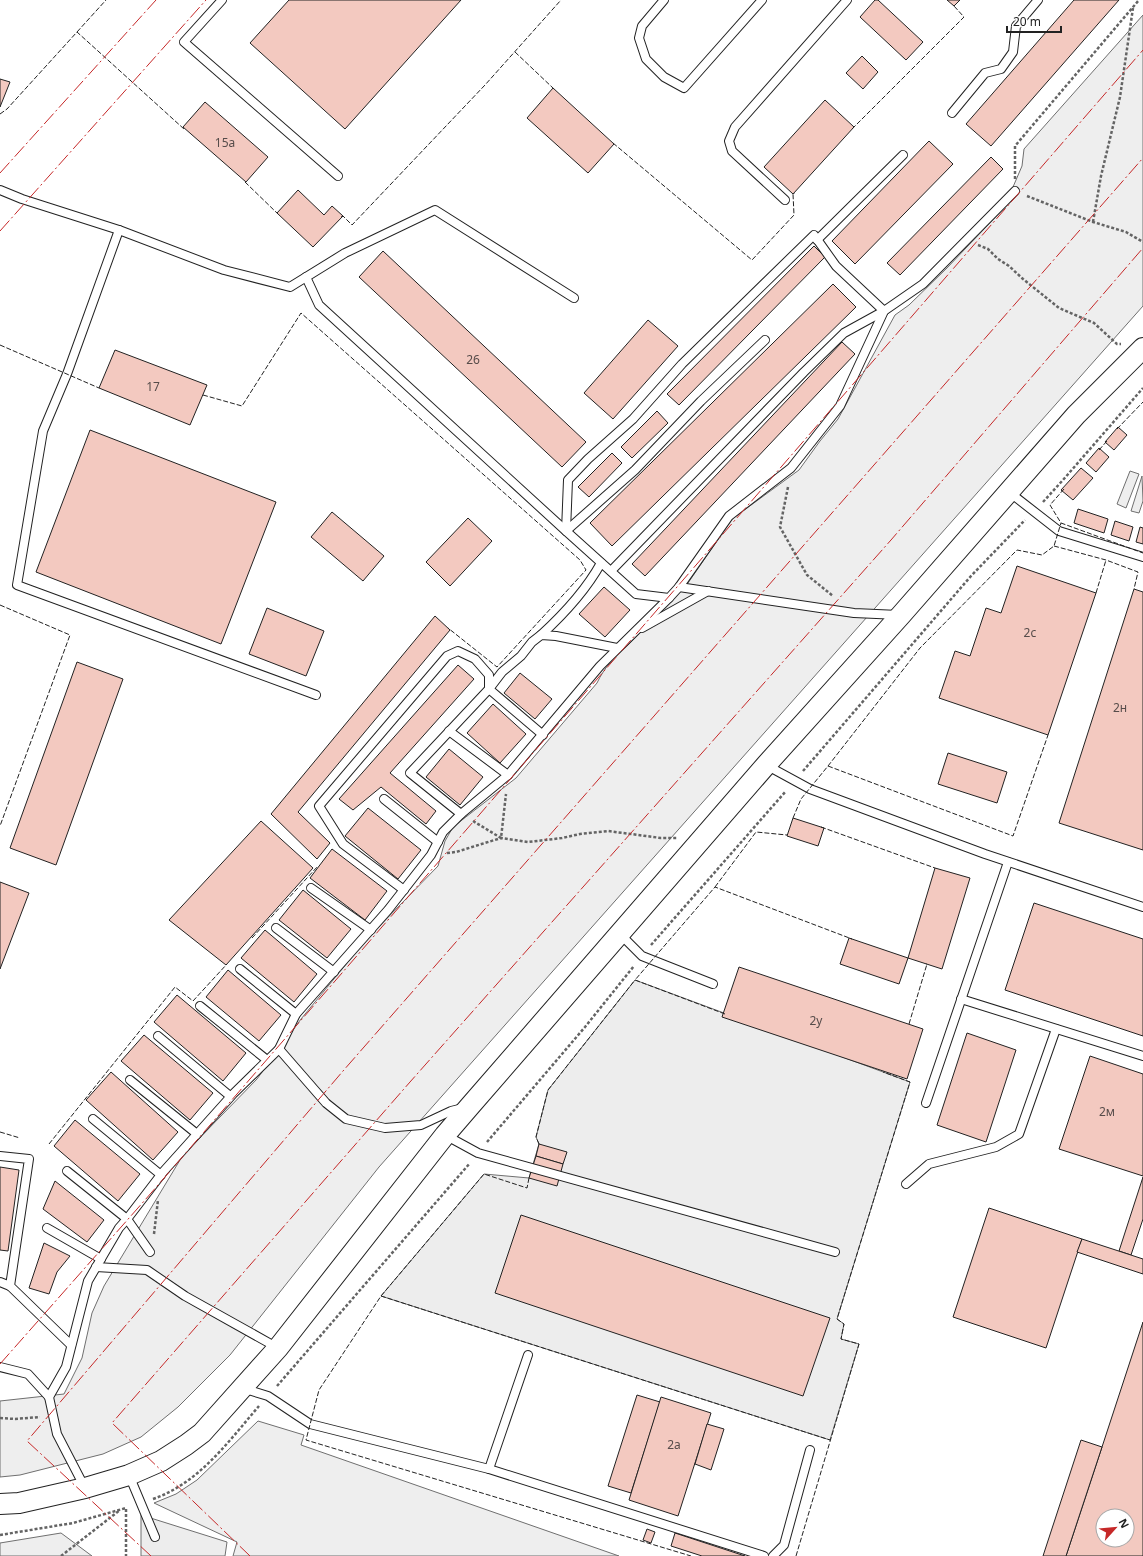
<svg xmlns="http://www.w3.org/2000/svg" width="1143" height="1556" font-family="'Noto Sans',sans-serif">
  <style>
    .green { fill: #eee; stroke: #6f6f6f }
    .parking { fill: #ededed; stroke: #6f6f6f }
    .building { fill: #f3c9c0; stroke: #222; fill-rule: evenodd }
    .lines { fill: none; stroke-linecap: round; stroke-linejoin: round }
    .service-casing { stroke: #222; stroke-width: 10 }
    .tertiary-casing { stroke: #222; stroke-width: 22 }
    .path { stroke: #646464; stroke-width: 2.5; stroke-dasharray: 3 2; stroke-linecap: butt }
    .service { stroke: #fff; stroke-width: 8 }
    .tertiary { stroke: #fff; stroke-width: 20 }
    .fence { stroke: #222; stroke-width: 1; stroke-dasharray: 5 2; stroke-linecap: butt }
    .power { stroke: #c62828; stroke-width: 1; stroke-dasharray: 14 3 2 3; stroke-linecap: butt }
    .labels { text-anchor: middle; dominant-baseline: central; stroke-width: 3; stroke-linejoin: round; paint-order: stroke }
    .number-label { font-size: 12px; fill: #564c4a }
  </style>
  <rect width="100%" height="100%" fill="#fff"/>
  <g class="green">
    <path d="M 1143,15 L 1143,306 L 379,1167 L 230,1355 L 178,1407 L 141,1437 L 103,1454 L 20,1475 L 0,1477 L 0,1401 L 64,1394 L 82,1358 L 92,1313 L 104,1286 L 183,1155 L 257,1079 L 301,1019 L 366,940 L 438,866 L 445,841 L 453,827 L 516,778 L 597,683 C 604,668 616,654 629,644 L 688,583 L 732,519 L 799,470 L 820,441 L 838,419 L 895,315 L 909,305 L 947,268 L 1004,208 L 1022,166 L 1024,149 Z"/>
    <path d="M 1130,471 L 1139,474 L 1126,508 L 1117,504 Z"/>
    <path d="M 1142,476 L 1143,501 L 1139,513 L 1131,511 Z"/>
    <path d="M 258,1421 L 304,1435 L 301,1445 L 619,1556 L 233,1556 L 237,1542 L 154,1503 L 176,1494 L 197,1480 Z"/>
    <path d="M 61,1533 L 92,1556 L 0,1556 L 0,1543 Z"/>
  </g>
  <g class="parking">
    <path d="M 635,980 L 910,1082 L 837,1319 L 844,1324 L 841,1339 L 859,1344 L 830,1440 L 381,1296 L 484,1174 L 529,1178 L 539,1144 L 536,1137 L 548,1090 Z"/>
    <path d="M 141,1515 L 227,1542 L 225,1556 L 141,1556 Z"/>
  </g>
  <g class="building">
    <path d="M 289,0 L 461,0 L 345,129 L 250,43 Z"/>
    <path d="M 875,0 L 878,0 L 923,42 L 906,60 L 860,17 Z"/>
    <path d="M 947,0 L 960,0 L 954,6 Z"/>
    <path d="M 1074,0 L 1119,0 L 991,146 L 966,124 Z"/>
    <path d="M 862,56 L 878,72 L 863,89 L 846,73 Z"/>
    <path d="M 0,79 L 10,82 L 0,107 Z"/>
    <path d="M 553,88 L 614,144 L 588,173 L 527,118 Z"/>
    <path d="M 825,100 L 854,127 L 793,194 L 764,167 Z"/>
    <path d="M 205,102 L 268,157 L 246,182 L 183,127 Z"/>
    <path d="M 929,141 L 953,164 L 855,264 L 832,241 Z"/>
    <path d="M 991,157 L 1003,169 L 900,275 L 887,263 Z"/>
    <path d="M 298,190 L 324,215 L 332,206 L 343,216 L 313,247 L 277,213 Z"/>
    <path d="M 814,246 L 825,257 L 679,405 L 667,394 Z"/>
    <path d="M 383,251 L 586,442 L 562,467 L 359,277 Z"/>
    <path d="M 833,284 L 856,307 L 612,546 L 590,523 Z"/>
    <path d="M 648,320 L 678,346 L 613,419 L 584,393 Z"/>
    <path d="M 842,342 L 855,354 L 645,576 L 632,564 Z"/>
    <path d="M 115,350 L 207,385 L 190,425 L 99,388 Z"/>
    <path d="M 657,411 L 668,423 L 632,458 L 621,447 Z"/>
    <path d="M 1118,427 L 1127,435 L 1114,450 L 1105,442 Z"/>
    <path d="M 90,430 L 276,502 L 221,644 L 36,572 Z"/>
    <path d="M 1099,448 L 1109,457 L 1096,472 L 1086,463 Z"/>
    <path d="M 612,453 L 622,463 L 589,497 L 578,487 Z"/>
    <path d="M 1081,468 L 1093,478 L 1073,500 L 1061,490 Z"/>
    <path d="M 1078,509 L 1108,519 L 1104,533 L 1074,523 Z"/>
    <path d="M 332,512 L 384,556 L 363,581 L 311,537 Z"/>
    <path d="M 468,518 L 492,541 L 450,586 L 426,562 Z"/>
    <path d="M 1115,521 L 1133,527 L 1129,541 L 1111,535 Z"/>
    <path d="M 1140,527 L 1143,528 L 1143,544 L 1136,542 Z"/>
    <path d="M 1017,566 L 1096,593 L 1048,735 L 939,698 L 955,651 L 970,656 L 986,608 L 1001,613 Z"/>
    <path d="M 604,587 L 630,610 L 605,637 L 579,614 Z"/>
    <path d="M 1134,589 L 1143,592 L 1143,850 L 1059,823 Z"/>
    <path d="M 267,608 L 324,631 L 306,676 L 249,654 Z"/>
    <path d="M 435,616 L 450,630 L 298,812 L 330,843 L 317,859 L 271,814 Z"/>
    <path d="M 77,662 L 123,679 L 56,865 L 10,848 Z"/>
    <path d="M 458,665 L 474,679 L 390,773 L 436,811 L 426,824 L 381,787 L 353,810 L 339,799 Z"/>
    <path d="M 520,673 L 552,699 L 535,719 L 504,693 Z"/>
    <path d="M 493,704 L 526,734 L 500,763 L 467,733 Z"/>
    <path d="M 449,749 L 483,777 L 460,805 L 426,777 Z"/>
    <path d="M 948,753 L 1007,772 L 997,803 L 938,784 Z"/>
    <path d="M 368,808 L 421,850 L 398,879 L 345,836 Z"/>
    <path d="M 793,818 L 824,828 L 818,846 L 787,836 Z"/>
    <path d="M 261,821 L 313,868 L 226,965 L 169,920 Z"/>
    <path d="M 332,849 L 387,891 L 365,920 L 310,878 Z"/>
    <path d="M 935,868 L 970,878 L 942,969 L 908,958 Z"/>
    <path d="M 0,882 L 29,893 L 0,969 Z"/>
    <path d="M 303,890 L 351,929 L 327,958 L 279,920 Z"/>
    <path d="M 1034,903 L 1143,939 L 1143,1036 L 1005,990 Z"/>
    <path d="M 265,930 L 317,974 L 294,1002 L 241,958 Z"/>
    <path d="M 849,938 L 908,958 L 899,984 L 840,964 Z"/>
    <path d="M 739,967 L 923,1029 L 907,1079 L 722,1017 Z"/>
    <path d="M 228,970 L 281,1015 L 259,1041 L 206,997 Z"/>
    <path d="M 177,995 L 246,1053 L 223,1081 L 154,1022 Z"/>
    <path d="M 967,1033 L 1016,1050 L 986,1142 L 937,1125 Z"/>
    <path d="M 144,1035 L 213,1093 L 190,1120 L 121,1061 Z"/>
    <path d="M 1090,1056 L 1143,1074 L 1143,1176 L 1059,1149 Z"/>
    <path d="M 111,1072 L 178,1132 L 153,1160 L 86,1100 Z"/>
    <path d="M 75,1120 L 140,1174 L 118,1201 L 54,1146 Z"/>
    <path d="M 539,1144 L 567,1152 L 563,1164 L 536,1156 Z"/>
    <path d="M 536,1156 L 563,1164 L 557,1186 L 529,1178 Z"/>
    <path d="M 0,1167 L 19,1170 L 8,1251 L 0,1250 Z"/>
    <path d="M 1143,1177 L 1143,1219 L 1131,1255 L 1119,1251 Z"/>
    <path d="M 55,1181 L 104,1220 L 87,1242 L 43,1209 Z"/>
    <path d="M 989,1208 L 1082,1239 L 1046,1348 L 953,1317 Z"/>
    <path d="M 521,1215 L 830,1318 L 803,1396 L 495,1293 Z"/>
    <path d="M 1082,1239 L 1143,1259 L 1143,1274 L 1077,1252 Z"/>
    <path d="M 44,1243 L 70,1256 L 57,1272 L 49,1294 L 29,1288 Z"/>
    <path d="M 1143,1322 L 1143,1556 L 1066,1556 L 1102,1447 ZM 1103,1516 L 1127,1516 L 1127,1540 L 1103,1540 Z"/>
    <path d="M 637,1395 L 660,1402 L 631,1493 L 608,1486 Z"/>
    <path d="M 661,1397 L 711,1413 L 678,1516 L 629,1500 Z"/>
    <path d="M 707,1424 L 724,1429 L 711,1470 L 695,1464 Z"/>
    <path d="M 1081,1440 L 1102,1447 L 1066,1556 L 1043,1556 Z"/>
    <path d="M 647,1529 L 655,1532 L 651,1543 L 643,1540 Z"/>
    <path d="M 675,1533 L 745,1556 L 702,1556 L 671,1546 Z"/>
  </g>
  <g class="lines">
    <g class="service-casing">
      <g id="service">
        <path d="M 222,0 L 184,42 L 338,176"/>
        <path d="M 664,0 L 642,26 L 639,38 L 646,59 L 664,77 L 684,88 L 762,0"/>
        <path d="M 952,113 L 985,73 L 1001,69 L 1013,52 L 1016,26 L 1038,0"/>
        <path d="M 0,190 L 22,199 L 119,230 L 224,270 L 290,287 L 345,253 L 435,210 L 574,298"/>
        <path d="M 785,200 L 732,151 L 729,141 L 735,127 L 847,0"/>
        <path d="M 119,230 L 67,374 L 43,431 L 17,585 L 316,695"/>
        <path d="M 817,240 L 903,155"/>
        <path d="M 306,277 L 319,305 L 566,531 L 635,470 L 701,401 L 765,340"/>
        <path d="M 884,311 L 840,406 L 791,468 L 729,516 L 679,587 L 669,598 L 636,594 L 566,531 L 568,480 L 588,459 L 633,419 L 682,364 L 814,235 L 836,266 L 884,311 L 923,284 L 1015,191"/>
        <path d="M 1009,492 L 1059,531 L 1143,557"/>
        <path d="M 611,571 L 804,372 L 844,333 L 884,311"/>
        <path d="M 679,587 L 854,613 L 899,615"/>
        <path d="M 642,628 L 708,591"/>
        <path d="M 541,635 C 564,614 586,590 601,563"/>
        <path d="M 489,689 L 502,672 L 521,656 L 532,642 L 541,635 L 556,636 L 617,648"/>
        <path d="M 449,731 L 508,775"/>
        <path d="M 766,765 L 810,789 L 985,854 L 1143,907"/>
        <path d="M 384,799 L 438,842"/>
        <path d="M 461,814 L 410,773 L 489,689 L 543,735"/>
        <path d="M 311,888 L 371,930"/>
        <path d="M 404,890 L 343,844 L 319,806 L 447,656 L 458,651 L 475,659 L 489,675 L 489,689"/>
        <path d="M 276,928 L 334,972"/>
        <path d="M 620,934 L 642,956 L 713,984"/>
        <path d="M 240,969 L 296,1014"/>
        <path d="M 961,999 L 1143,1056"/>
        <path d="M 200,1006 L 267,1060"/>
        <path d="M 158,1036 L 230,1096"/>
        <path d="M 279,1049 L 326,1103 L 346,1119 L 385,1128 L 421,1125 L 451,1111 L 463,1108"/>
        <path d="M 130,1080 L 197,1134"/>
        <path d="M 926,1103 L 1008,862"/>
        <path d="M 93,1119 L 161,1175"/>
        <path d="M 445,1135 L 478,1153 L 835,1252"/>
        <path d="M 0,1156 L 29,1159 L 10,1286 L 71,1345"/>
        <path d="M 67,1171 L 127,1219 L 150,1252"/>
        <path d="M 906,1184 L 929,1164 L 996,1147 L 1019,1134 L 1056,1029"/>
        <path d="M 47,1228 L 101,1259"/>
        <path d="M 96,1267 L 147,1270 L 185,1296 L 278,1348"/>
        <path d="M 0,1282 L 10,1286"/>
        <path d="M 0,1367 L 28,1374 L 49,1397"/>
        <path d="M 242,1388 L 268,1396 L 310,1424 L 489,1469 L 764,1556"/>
        <path d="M 489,1469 L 528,1355"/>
        <path d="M 129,1475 L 155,1537"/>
        <path d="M 85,1488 L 57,1434 L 49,1397 L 66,1367 L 88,1281 L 119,1228 L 127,1219 L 163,1172 L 233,1094 L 279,1049 L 296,1014 L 388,910 L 431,855 L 443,832 L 461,814 L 508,775 L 600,666 L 669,598"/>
        <path d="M 773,1556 L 784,1545 L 810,1450"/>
      </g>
    </g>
    <g class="tertiary-casing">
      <path id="tertiary" d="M 0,1504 L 19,1503 L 85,1488 L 129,1475 L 161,1461 L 186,1445 L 202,1433 L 278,1348 L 445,1135 L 470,1106 L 766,765 L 901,615 L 1076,415 L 1143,348"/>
    </g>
    <g class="path">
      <path d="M 1015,179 L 1015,146 L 1139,0"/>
      <path d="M 1027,196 L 1093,222 L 1126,232 L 1143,242"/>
      <path d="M 1093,222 L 1101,176 L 1120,97 L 1133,8"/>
      <path d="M 978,245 L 988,249 L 998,259 L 1009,266 L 1023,279 L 1059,308 L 1094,323 L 1117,344 L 1121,344"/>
      <path d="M 788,487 L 780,527 L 807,575 L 833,596"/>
      <path d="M 1043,502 L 1063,480 L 1143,388"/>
      <path d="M 803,771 L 971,576 L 1025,520"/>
      <path d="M 473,821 L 501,838 L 506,794"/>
      <path d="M 447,853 L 456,852 L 501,838 L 528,842 L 562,838 L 580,834 L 608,831 L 661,838 L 678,838"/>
      <path d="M 651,945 L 786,791"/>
      <path d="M 487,1142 L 585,1027 L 634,966"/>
      <path d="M 154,1234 L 158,1200"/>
      <path d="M 277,1386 L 470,1163"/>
      <path d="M 0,1418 L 15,1419 L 40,1417"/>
      <path d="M 153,1499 C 199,1483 228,1442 259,1406"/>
      <path d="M 0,1535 L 73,1523 L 126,1508 L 126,1556"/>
      <path d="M 61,1556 L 120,1510"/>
    </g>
    <use href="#service" class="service"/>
    <use href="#tertiary" class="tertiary"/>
    <g class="fence">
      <path d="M 77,32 L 106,0"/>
      <path d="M 515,52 L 554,89"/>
      <path d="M 0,114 L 7,109 L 77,32 L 184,129"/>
      <path d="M 852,129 L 964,17 L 954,6 L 955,5"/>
      <path d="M 613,143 L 752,260 L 794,215 L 793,194 L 795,193"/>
      <path d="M 245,182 L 278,214"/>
      <path d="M 341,217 L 343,216 L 352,225 L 485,85 L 561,0"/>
      <path d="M 0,345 L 99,388"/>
      <path d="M 203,395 L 242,406 L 301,313 L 580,560 L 586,570 L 497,667 L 448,628"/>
      <path d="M 1117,429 L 1143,402"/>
      <path d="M 1099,450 L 1107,441"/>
      <path d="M 1064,489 L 1050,505 L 1061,523 L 1143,553"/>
      <path d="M 1054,546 L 1106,560 L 1138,572 L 1134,589"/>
      <path d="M 1096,593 L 1106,560"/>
      <path d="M 0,605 L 70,635 L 0,826"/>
      <path d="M 828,766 L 1013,836 L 1048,735"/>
      <path d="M 793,818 L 801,799 L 828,766 L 920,648 L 1017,550 L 1042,555 L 1054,546 L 1061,523"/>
      <path d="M 821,827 L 935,868"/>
      <path d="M 715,887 L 756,832 L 787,835"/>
      <path d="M 252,938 L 318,866"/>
      <path d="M 725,1014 L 635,980 L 715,887 L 852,939"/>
      <path d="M 909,1024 L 927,964 L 926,964"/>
      <path d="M 0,1132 L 20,1138"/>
      <path d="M 49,1144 L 175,987 L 193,1001 L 227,964"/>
      <path d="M 539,1144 L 536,1137 L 548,1090 L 635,980"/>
      <path d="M 529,1178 L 527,1188 L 484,1174 L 381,1296 L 319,1390 L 306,1440 L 691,1556"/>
      <path d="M 381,1296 L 830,1440"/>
      <path d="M 796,1556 L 859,1344 L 841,1339 L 844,1324 L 837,1319 L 910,1082 L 883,1072"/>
    </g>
    <g class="power">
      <path d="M 0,173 L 156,0"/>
      <path d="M 0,231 L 206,0"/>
      <path d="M 0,1364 L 145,1200 L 1143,50"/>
      <path d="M 151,1556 L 27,1441 L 343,1071 L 1143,158"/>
      <path d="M 250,1556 L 112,1423 L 410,1082 L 891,540 L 1143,248"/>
    </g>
  </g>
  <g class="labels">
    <g class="number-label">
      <text x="225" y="142">15а</text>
      <text x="473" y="359">26</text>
      <text x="153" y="386">17</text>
      <text x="1030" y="632">2с</text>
      <text x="1120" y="707">2н</text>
      <text x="816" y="1020">2у</text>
      <text x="1107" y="1111">2м</text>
      <text x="674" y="1444">2а</text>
    </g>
  </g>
  <g transform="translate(1115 1528) rotate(63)"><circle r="19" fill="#ffffff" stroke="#a7a7a7"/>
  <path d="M0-3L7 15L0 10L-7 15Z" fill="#c62828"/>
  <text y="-6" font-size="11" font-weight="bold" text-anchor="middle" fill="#222222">N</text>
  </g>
  <path d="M1007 26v6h54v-6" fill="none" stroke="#222222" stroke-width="2"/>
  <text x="1013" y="26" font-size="12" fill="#222222" stroke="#ffffff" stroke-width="3" paint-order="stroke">20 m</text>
</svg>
